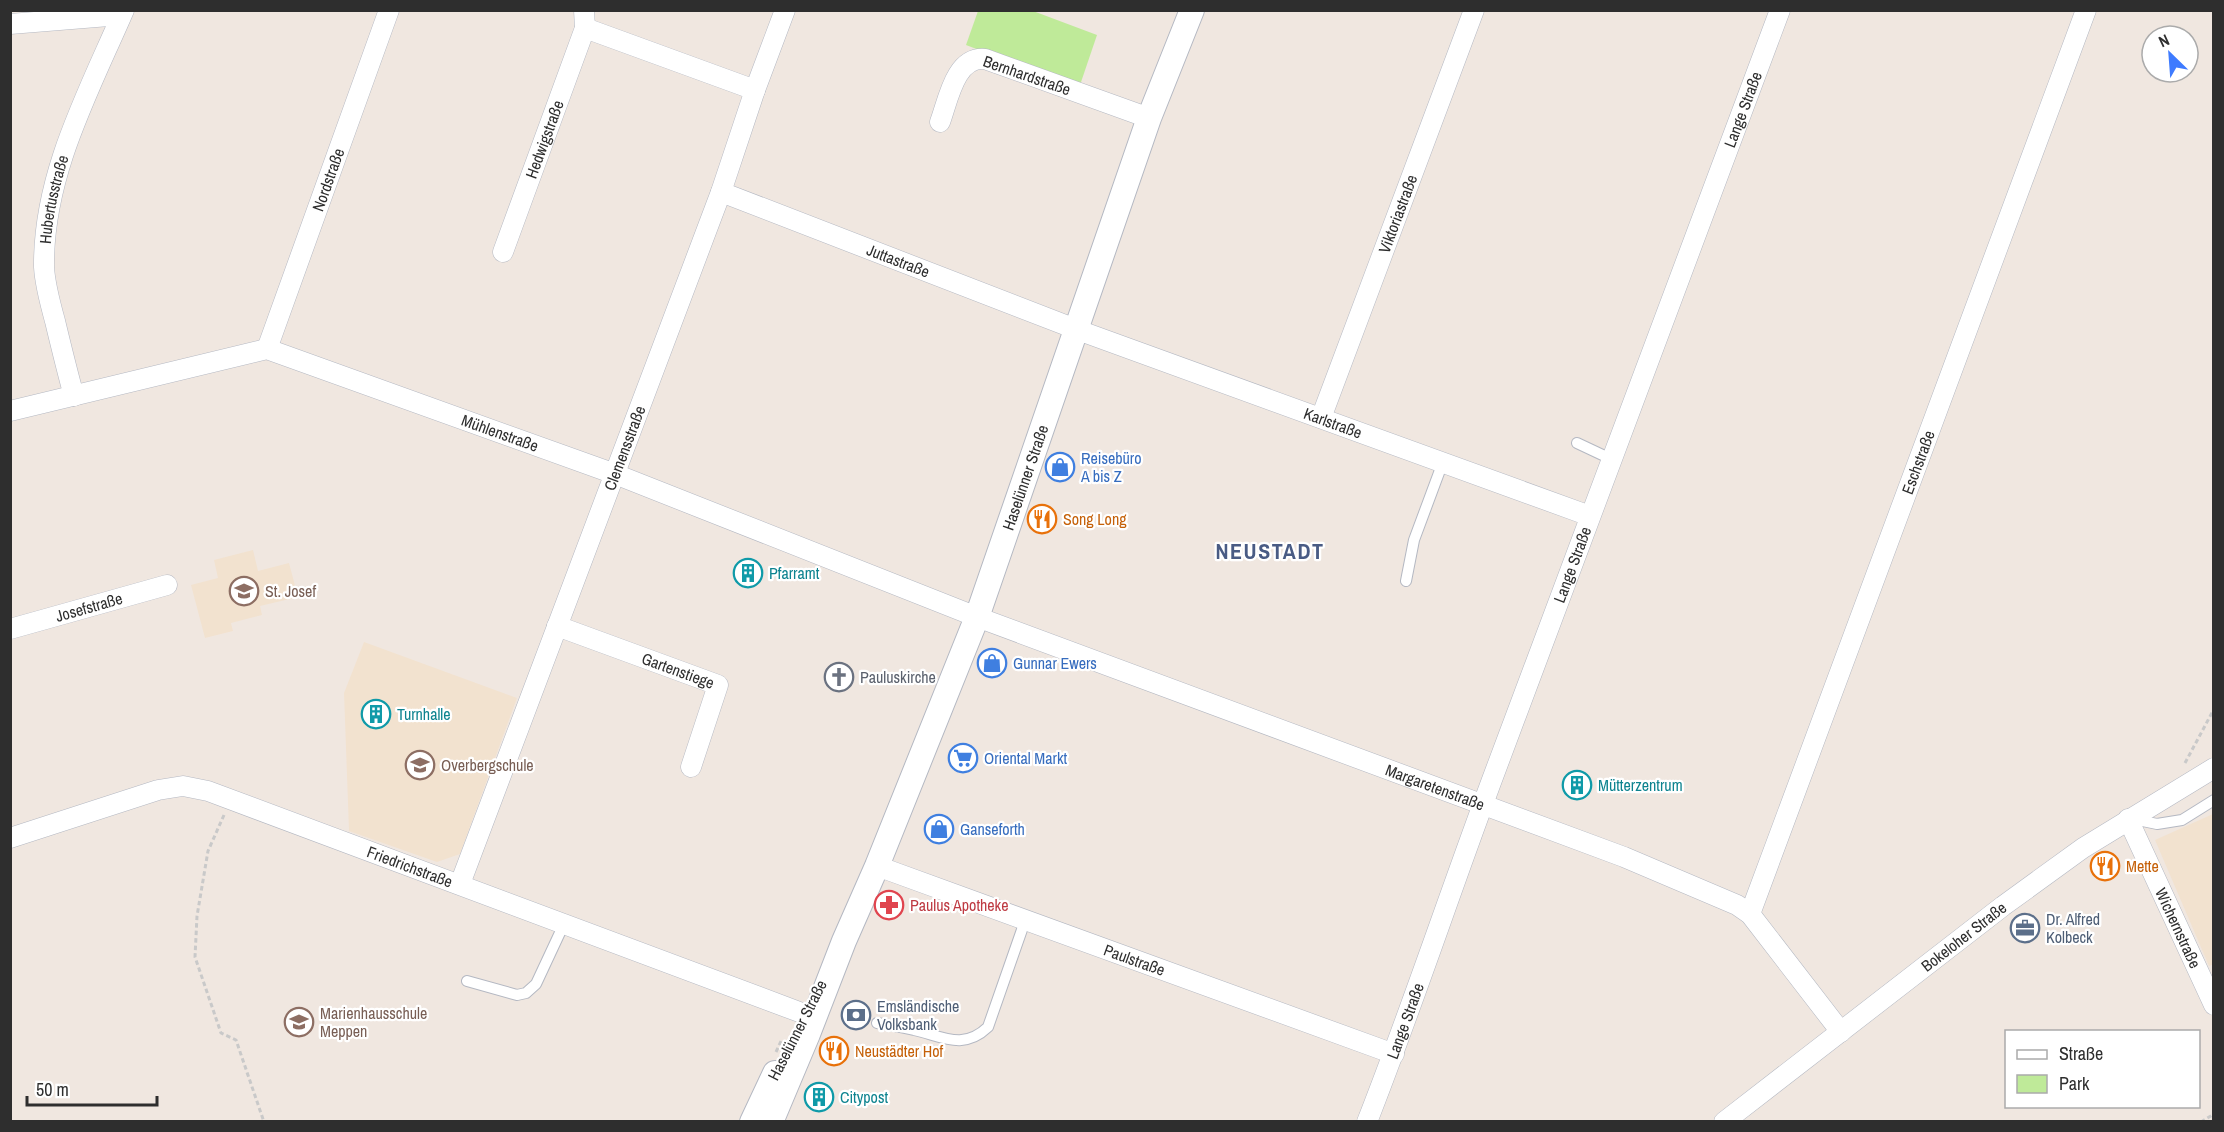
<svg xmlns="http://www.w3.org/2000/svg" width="2224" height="1132" font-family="'Archivo Narrow',sans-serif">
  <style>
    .education { fill: #f2e2cf }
    .green { fill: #bfea99 }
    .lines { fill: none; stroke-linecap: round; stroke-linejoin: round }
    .service-casing { stroke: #b4b8c2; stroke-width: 12 }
    .minor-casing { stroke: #b4b8c2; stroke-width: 21 }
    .tertiary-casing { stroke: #b4b8c2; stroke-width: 26 }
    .path { stroke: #c9c9c9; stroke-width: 3; stroke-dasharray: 4.5 3; stroke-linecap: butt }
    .service { stroke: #fff; stroke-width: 10 }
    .minor { stroke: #fff; stroke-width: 20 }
    .tertiary { stroke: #fff; stroke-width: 24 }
    .labels { text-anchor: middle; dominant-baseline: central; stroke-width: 4.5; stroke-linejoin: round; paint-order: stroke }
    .street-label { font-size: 16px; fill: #2e2e2e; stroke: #fff }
    .shop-label { font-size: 16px; fill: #366cbe; stroke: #fff; text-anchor: start }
    .food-label { font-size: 16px; fill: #c56008; stroke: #fff; text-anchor: start }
    .culture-label { font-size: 16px; fill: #0d838f; stroke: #fff; text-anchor: start }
    .education-label { font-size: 16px; fill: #785e54; stroke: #fff; text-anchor: start }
    .worship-label { font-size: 16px; fill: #5b616d; stroke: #fff; text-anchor: start }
    .health-label { font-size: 16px; fill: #be3a42; stroke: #fff; text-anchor: start }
    .service-label { font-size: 16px; fill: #4e5e75; stroke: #fff; text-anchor: start }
    .district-label { font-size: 22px; font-weight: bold; letter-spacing: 1.5px; fill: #495b84; stroke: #fff }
  </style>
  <rect width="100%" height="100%" fill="#f0e7e0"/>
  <g class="education">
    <path d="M 253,550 L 258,571 L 289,563 L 298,597 L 260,606 L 262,615 L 231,623 L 233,631 L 205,638 L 191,585 L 218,578 L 214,560 Z"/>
    <path d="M 364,642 L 517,698 L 460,854 L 437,862 L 349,831 L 344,693 Z"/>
    <path d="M 2213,814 L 2214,964 L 2209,966 L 2155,840 Z"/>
  </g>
  <path class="green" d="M 978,11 L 1033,11 L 1097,35 L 1079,88 L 966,45 Z"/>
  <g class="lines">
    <g class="service-casing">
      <g id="service">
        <path d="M 1577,443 L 1611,459"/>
        <path d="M 1406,581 L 1414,540 L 1443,462"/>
        <path d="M 2133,819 L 2157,824 L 2182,820 L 2214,800"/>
        <path d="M 467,981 L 517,995 L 526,993 L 536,984 L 564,924"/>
        <path d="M 877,1023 C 889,1025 902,1027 914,1030 C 942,1036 963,1051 988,1027 L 1025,921"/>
      </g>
    </g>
    <g class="minor-casing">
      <g id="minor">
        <path d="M 10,24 L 121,15"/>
        <path d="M 585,28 L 755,90"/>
        <path d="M 940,122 C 948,101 955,56 985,59 L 1149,118"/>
        <path id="s1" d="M 721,192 L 1086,333 L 1590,516"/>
        <path id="s2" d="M 503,252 L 585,28 L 584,10"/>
        <path id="s3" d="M 267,349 L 389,10"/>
        <path id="s4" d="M 74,396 C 67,371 61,346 55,321 C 50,303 45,285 44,267 C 43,175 88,93 124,10"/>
        <path id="s5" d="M 10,411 L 267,349 L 615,474 L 977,617 L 1624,857 L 1737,905 L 1750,914 L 1841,1032"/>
        <path id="s6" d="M 1321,418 L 1474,10"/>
        <path id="s7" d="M 557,626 L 718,685 L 691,767"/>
        <path id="s8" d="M 10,629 L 167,585"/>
        <path id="s9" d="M 2128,819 L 2214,1005"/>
        <path id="s10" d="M 10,838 L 158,790 L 183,786 L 208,791 L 802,1013"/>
        <path id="s11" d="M 877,866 L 1394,1054"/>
        <path id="s12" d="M 460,884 L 721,192 L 755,90 L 785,10"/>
        <path id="s13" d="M 1750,914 L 2086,10"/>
        <path id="s14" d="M 1367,1122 C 1413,1005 1452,886 1496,769 C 1590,516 1685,263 1780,10"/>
        <path id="s15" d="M 1724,1122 L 2003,906 L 2083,848 L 2214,768"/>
      </g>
    </g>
    <g class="tertiary-casing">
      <g id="tertiary">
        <path d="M 752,1122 L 775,1073"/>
        <path id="s16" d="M 771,1122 L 808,1034 L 844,941 L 877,866 L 977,617 L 1149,118 L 1192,10"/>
      </g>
    </g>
    <g class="path">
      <path d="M 2185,763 L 2214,709"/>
      <path d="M 224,815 L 208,851 L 197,916 L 195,957 L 221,1033 L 236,1040 L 264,1122"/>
      <path d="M 776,1052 L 782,1039"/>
      <path d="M 2201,1122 L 2214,1114"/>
    </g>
    <use href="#service" class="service"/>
    <use href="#minor" class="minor"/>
    <use href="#tertiary" class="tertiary"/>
  </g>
  <defs>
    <g id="shop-ring" transform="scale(1.5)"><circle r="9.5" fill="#fff" stroke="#3f7fe0" stroke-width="1.5"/><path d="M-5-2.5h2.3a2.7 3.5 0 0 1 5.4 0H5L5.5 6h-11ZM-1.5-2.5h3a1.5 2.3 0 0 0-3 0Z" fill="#3f7fe0"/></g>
    <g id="restaurant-ring" transform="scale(1.5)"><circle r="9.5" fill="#fff" stroke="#e8710a" stroke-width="1.5"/><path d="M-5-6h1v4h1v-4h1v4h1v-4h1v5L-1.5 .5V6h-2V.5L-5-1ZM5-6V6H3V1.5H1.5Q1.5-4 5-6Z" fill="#e8710a"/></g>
    <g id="building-ring" transform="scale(1.5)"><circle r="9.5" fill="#fff" stroke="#0f9aa8" stroke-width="1.5"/><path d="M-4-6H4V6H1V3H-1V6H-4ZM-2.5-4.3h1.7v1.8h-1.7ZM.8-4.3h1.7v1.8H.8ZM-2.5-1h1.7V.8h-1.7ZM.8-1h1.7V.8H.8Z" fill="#0f9aa8"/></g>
    <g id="school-ring" transform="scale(1.5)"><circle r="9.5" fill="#fff" stroke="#8d6e63" stroke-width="1.5"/><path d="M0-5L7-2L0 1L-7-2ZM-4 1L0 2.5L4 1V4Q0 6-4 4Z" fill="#8d6e63"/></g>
    <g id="church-ring" transform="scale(1.5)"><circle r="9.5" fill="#fff" stroke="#6b7280" stroke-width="1.5"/><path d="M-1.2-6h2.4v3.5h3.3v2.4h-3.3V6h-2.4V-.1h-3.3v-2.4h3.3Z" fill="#6b7280"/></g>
    <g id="supermarket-ring" transform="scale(1.5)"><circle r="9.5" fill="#fff" stroke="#3f7fe0" stroke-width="1.5"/><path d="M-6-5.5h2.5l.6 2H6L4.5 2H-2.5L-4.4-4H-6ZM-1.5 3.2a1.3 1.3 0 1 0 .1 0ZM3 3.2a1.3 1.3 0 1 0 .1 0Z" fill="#3f7fe0"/></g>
    <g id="pharmacy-ring" transform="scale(1.5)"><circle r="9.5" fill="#fff" stroke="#e0444e" stroke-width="1.5"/><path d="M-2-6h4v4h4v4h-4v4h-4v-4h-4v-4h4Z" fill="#e0444e"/></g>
    <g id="office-ring" transform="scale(1.5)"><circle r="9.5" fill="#fff" stroke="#5c6f8a" stroke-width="1.5"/><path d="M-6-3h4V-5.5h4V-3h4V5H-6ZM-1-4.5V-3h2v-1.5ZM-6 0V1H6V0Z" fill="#5c6f8a"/></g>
    <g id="bank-ring" transform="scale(1.5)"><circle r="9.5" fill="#fff" stroke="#5c6f8a" stroke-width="1.5"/><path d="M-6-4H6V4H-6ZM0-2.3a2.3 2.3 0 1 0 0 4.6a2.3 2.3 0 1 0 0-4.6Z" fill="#5c6f8a"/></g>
  </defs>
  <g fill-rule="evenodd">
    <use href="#shop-ring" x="1060" y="467"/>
    <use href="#restaurant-ring" x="1042" y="519"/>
    <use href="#building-ring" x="748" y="573"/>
    <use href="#school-ring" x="244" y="591"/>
    <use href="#shop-ring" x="992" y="663"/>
    <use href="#church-ring" x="839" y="677"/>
    <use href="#building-ring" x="376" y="714"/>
    <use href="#supermarket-ring" x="963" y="758"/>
    <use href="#school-ring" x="420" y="765"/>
    <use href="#building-ring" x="1577" y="785"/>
    <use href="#shop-ring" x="939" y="829"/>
    <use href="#restaurant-ring" x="2105" y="866"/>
    <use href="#pharmacy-ring" x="889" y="905"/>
    <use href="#office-ring" x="2025" y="928"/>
    <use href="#bank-ring" x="856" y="1015"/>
    <use href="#school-ring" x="299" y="1022"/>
    <use href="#restaurant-ring" x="834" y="1051"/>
    <use href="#building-ring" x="819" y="1097"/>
  </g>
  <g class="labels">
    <g class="street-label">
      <text transform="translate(1027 75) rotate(19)">Bernhardstraße</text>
      <text stroke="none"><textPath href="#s14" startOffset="1080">Lange Straße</textPath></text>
      <text stroke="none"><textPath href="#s2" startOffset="120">Hedwigstraße</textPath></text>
      <text stroke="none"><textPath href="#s3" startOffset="180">Nordstraße</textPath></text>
      <text stroke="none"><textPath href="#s4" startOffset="201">Hubertusstraße</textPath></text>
      <text stroke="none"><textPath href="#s6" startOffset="218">Viktoriastraße</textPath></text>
      <text stroke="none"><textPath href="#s1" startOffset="190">Juttastraße</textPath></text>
      <text stroke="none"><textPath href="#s1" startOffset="654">Karlstraße</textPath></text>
      <text stroke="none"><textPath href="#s5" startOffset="512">Mühlenstraße</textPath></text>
      <text stroke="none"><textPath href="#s12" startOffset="466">Clemensstraße</textPath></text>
      <text stroke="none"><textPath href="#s13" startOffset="482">Eschstraße</textPath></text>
      <text stroke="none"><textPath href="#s16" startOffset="693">Haselünner Straße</textPath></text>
      <text stroke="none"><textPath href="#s14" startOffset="594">Lange Straße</textPath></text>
      <text stroke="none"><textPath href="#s8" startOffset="82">Josefstraße</textPath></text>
      <text stroke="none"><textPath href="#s7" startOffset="129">Gartenstiege</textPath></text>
      <text stroke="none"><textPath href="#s5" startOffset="1512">Margaretenstraße</textPath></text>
      <text stroke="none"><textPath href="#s10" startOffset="422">Friedrichstraße</textPath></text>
      <text stroke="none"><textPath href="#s9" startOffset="120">Wichernstraße</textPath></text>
      <text stroke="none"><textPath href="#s15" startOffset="303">Bokeloher Straße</textPath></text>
      <text stroke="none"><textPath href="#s11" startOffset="274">Paulstraße</textPath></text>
      <text stroke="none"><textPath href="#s14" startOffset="108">Lange Straße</textPath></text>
      <text transform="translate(797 1030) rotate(-63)">Haselünner Straße</text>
    </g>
    <g class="shop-label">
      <text x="1081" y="458">Reisebüro<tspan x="1081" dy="18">A bis Z</tspan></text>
      <text x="1013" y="663">Gunnar Ewers</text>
      <text x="984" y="758">Oriental Markt</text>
      <text x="960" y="829">Ganseforth</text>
    </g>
    <g class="food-label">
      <text x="1063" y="519">Song Long</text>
      <text x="2126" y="866">Mette</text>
      <text x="855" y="1051">Neustädter Hof</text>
    </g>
    <g class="culture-label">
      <text x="769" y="573">Pfarramt</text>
      <text x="397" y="714">Turnhalle</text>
      <text x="1598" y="785">Mütterzentrum</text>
      <text x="840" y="1097">Citypost</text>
    </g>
    <g class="education-label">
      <text x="265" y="591">St. Josef</text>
      <text x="441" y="765">Overbergschule</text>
      <text x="320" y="1013">Marienhausschule<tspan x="320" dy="18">Meppen</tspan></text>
    </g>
    <g class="worship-label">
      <text x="860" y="677">Pauluskirche</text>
    </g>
    <g class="health-label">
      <text x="910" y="905">Paulus Apotheke</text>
    </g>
    <g class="service-label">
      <text x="2046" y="919">Dr. Alfred<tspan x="2046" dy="18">Kolbeck</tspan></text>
      <text x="877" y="1006">Emsländische<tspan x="877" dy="18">Volksbank</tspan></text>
    </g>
    <g class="district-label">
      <text x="1270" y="551">NEUSTADT</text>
    </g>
  </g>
  <rect width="2224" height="1132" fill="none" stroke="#2e2e2e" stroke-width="24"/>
  <rect x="2005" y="1030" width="195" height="78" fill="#ffffff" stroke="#ababab" stroke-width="1.5"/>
  <rect x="2017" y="1050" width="30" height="9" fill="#ffffff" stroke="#ababab" stroke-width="1.5"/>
  <text x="2059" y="1060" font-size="18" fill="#2e2e2e">Straße</text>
  <rect x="2017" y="1075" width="30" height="18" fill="#bfea99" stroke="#ababab" stroke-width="1.5"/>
  <text x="2059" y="1090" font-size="18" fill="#2e2e2e">Park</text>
  <g transform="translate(2170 54) rotate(335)"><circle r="28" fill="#ffffff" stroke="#ababab" stroke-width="1.5"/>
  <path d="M0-4.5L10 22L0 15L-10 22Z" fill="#3e7bff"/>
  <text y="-9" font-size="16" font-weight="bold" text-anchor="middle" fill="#2e2e2e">N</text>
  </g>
  <path d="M27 1096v9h130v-9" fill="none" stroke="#2e2e2e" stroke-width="3"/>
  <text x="36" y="1096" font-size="18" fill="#2e2e2e" stroke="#ffffff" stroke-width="4.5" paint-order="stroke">50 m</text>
</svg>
